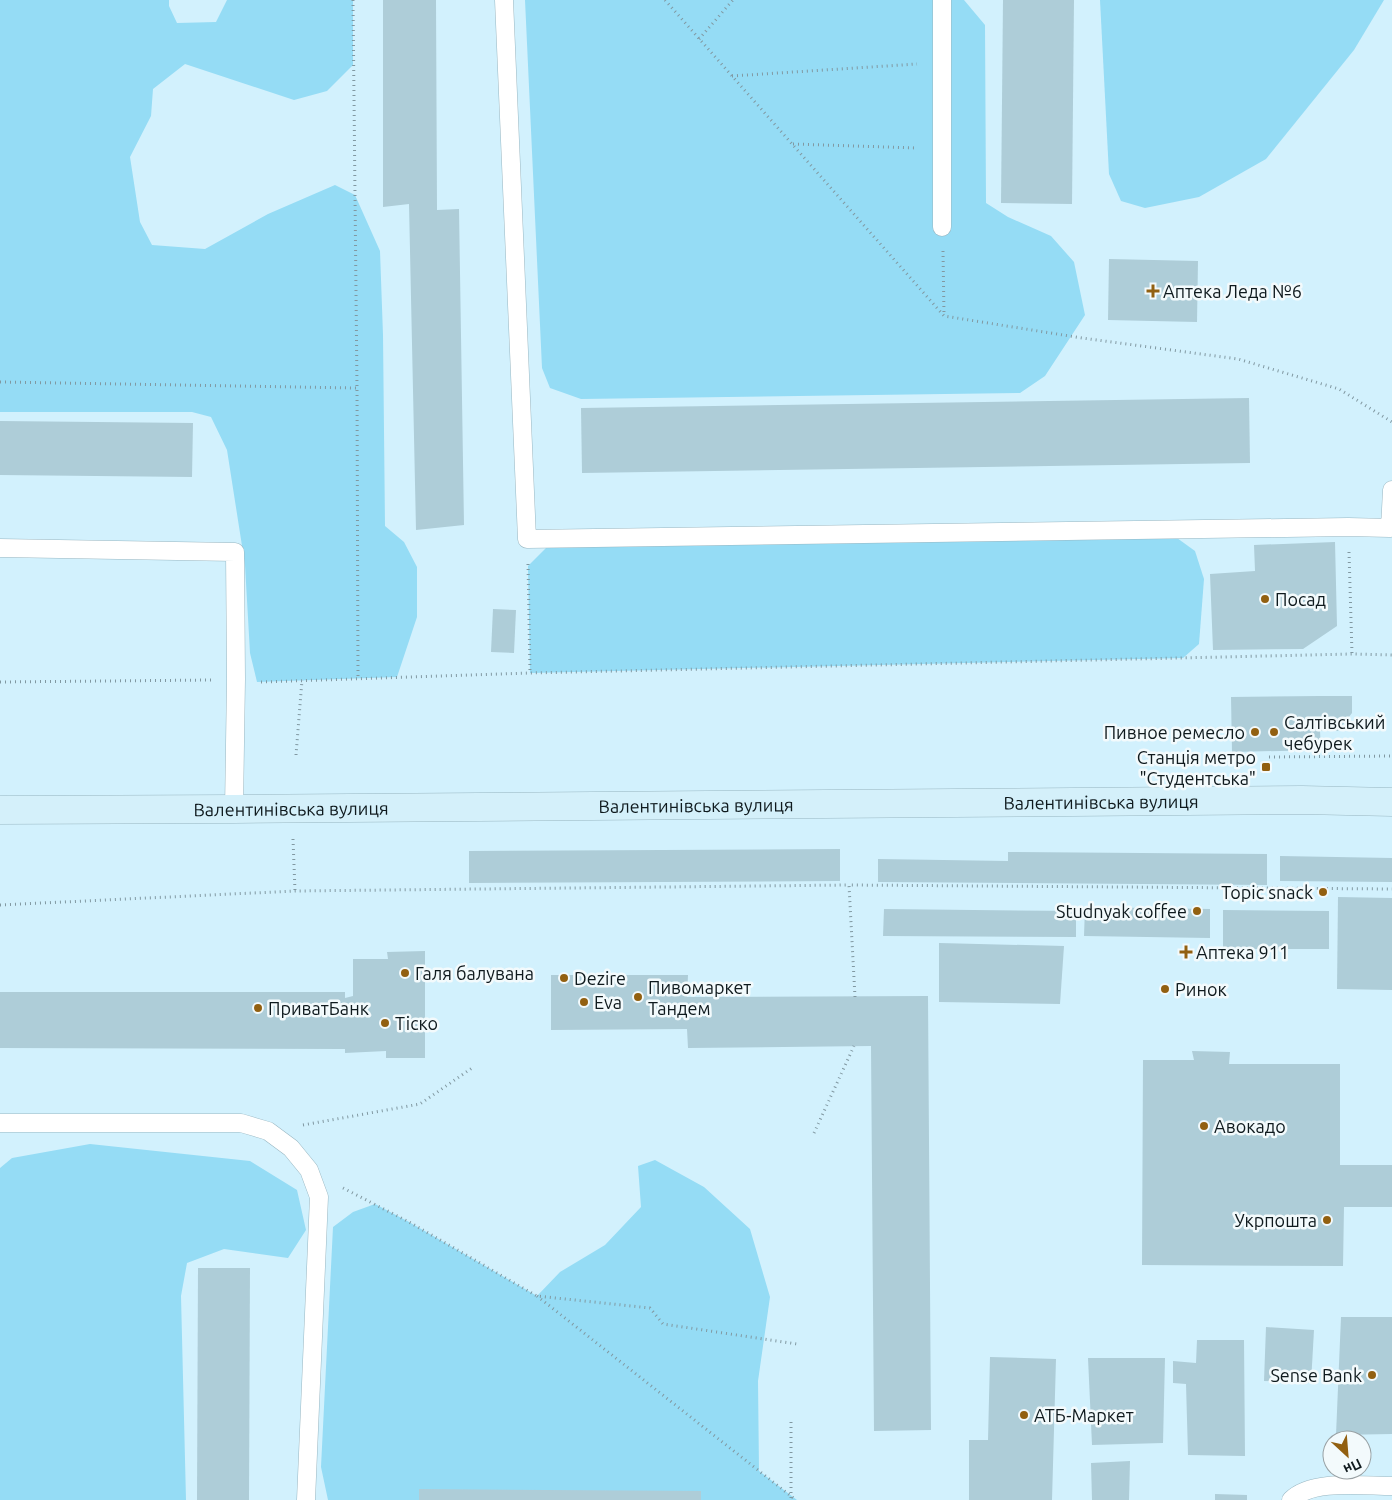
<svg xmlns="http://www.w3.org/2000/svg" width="1392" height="1500" font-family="Ubuntu,sans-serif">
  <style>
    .green { fill: #95dcf5 }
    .building { fill: #aecdd8 }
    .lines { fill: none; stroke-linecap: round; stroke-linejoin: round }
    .lane-casing { stroke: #99b7c2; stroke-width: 19 }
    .secondary-casing { stroke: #99b7c2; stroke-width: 29 }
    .path { stroke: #8198a1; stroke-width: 3; stroke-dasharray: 1 4; stroke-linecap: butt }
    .lane { stroke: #fff; stroke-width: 18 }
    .secondary { stroke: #d4f0fa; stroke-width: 28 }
    .poi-dot { fill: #926011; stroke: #f3fafc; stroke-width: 2 }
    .labels { text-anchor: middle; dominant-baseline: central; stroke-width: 5; stroke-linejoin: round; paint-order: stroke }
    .poi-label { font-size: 18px; fill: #0f1a1e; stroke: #f3fafc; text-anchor: start }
    .street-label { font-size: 18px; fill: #0f1a1e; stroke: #f3fafc }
  </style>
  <rect width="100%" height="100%" fill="#d2f1fd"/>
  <g class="green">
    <path d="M 0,0 L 169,0 L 169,6 L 177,23 L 216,22 L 227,0 L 353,0 L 353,65 L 327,91 L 294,100 L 185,64 L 153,89 L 151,116 L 130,157 L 140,222 L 152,245 L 205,249 L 268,214 L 335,185 L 355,195 L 380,251 L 383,335 L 385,526 L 404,542 L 417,567 L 417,617 L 397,677 L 257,682 L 250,653 L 245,565 L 227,450 L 211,417 L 192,412 L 0,412 Z"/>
    <path d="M 525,0 L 964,0 L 985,25 L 986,203 L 1008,217 L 1051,236 L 1074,262 L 1085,315 L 1045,376 L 1020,393 L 581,399 L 550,388 L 542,368 Z"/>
    <path d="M 1100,0 L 1384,0 L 1354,50 L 1266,159 L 1199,197 L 1145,208 L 1121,201 L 1109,174 Z"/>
    <path d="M 1177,538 L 1195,551 L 1204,579 L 1199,644 L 1183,658 L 530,673 L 528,566 L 547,547 Z"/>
    <path d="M 90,1144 L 250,1161 L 297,1190 L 306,1230 L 288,1258 L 224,1249 L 187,1263 L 181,1296 L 186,1500 L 0,1500 L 0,1168 L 12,1158 Z"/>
    <path d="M 655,1160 L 704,1187 L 750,1229 L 770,1297 L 758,1381 L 759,1471 L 797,1500 L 328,1500 L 321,1467 L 333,1227 L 353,1212 L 375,1204 L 409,1222 L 537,1296 L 560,1272 L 605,1245 L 641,1207 L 638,1166 Z"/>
  </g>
  <g class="building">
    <path d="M 383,0 L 436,0 L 437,210 L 459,209 L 464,525 L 416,530 L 409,204 L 383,207 Z"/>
    <path d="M 1003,0 L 1074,0 L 1072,204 L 1001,203 Z"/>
    <path d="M 1109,259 L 1198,261 L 1197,322 L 1108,320 Z"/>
    <path d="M 1249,398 L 1250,463 L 582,473 L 581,408 Z"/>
    <path d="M 0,421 L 193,423 L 192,477 L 0,475 Z"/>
    <path d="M 1335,542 L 1337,626 L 1303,649 L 1213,650 L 1210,574 L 1255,571 L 1254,545 Z"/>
    <path d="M 493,609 L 516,610 L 514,653 L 491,652 Z"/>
    <path d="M 1320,696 L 1352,696 L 1352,713 L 1338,731 L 1320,731 L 1321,750 L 1232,752 L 1231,697 Z"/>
    <path d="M 840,849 L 840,881 L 469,883 L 469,851 Z"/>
    <path d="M 1008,852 L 1267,854 L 1267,885 L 878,882 L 878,859 L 1008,861 Z"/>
    <path d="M 1280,856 L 1392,858 L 1392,882 L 1280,881 Z"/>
    <path d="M 1338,897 L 1392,898 L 1392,990 L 1337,989 Z"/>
    <path d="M 1085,907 L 1210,909 L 1210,938 L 1084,936 Z"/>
    <path d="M 884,909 L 1076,911 L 1076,937 L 883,936 Z"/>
    <path d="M 1223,910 L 1329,911 L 1329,949 L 1223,949 Z"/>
    <path d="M 939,943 L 1064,946 L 1060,1004 L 939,1002 Z"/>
    <path d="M 425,951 L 425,1058 L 386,1058 L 386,1051 L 345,1053 L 345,1049 L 0,1048 L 0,992 L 345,992 L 345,998 L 353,996 L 353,959 L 388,959 L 387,952 Z"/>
    <path d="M 551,975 L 688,975 L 687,997 L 928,996 L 931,1430 L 874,1431 L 871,1046 L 688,1048 L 687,1029 L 551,1030 Z"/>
    <path d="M 1192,1051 L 1230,1052 L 1229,1064 L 1340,1064 L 1340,1165 L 1392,1165 L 1392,1207 L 1344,1207 L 1343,1266 L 1142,1265 L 1143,1060 L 1194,1060 Z"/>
    <path d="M 198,1268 L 250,1268 L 249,1500 L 197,1500 Z"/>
    <path d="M 1341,1317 L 1392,1317 L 1392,1434 L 1336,1435 Z"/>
    <path d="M 1266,1327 L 1314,1330 L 1311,1383 L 1264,1381 Z"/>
    <path d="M 1197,1340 L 1244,1340 L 1245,1456 L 1188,1455 L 1186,1384 L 1173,1383 L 1173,1361 L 1196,1363 Z"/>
    <path d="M 990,1357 L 1056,1359 L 1052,1500 L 969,1500 L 969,1440 L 988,1440 Z"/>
    <path d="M 1088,1358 L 1165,1358 L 1163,1443 L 1092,1445 Z"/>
    <path d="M 1130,1461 L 1129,1500 L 1092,1500 L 1091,1463 Z"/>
    <path d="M 419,1489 L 701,1491 L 701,1500 L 419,1500 Z"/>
    <path d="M 1215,1494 L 1247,1495 L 1247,1500 L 1215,1500 Z"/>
  </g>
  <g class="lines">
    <g class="lane-casing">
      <g id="lane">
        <path d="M 504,0 L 527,539 L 1348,527 L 1390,528 L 1392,490"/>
        <path d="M 942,227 L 942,0"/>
        <path d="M 0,548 L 235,552 L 236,679 L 234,809"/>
        <path d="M 0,1123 L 241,1123 L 268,1131 L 291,1148 L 309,1170 L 319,1197 L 306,1500"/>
        <path d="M 1291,1500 C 1312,1479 1363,1486 1392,1486"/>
      </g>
    </g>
    <g class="secondary-casing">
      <g id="secondary">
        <path id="s1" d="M 0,810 L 234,809 L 1302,800 L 1392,802"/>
      </g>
    </g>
    <g class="path">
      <path d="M 353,0 L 357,388 L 358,678"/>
      <path d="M 665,0 L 944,316 L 1082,338 L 1238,359 L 1339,389 L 1392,422"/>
      <path d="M 699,39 L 733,0"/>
      <path d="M 732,76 L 917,64"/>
      <path d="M 793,144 L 917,148"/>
      <path d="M 943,251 L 944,316"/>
      <path d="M 0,382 L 357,388"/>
      <path d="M 1349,552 L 1352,654"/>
      <path d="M 528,564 L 530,673"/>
      <path d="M 0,682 L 212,680"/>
      <path d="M 261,682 L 530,673 L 1352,654 L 1392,655"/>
      <path d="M 296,755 L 302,680"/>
      <path d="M 1269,757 L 1392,756"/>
      <path d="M 293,839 L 295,891"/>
      <path d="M 0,905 L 295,891 L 849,885"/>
      <path d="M 855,997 L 849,885 L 1392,889"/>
      <path d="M 303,1125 L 420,1104 L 472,1068"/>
      <path d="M 814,1133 L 854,1046"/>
      <path d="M 343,1188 L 409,1222 L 537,1296 L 650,1308 L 663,1324 L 797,1344"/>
      <path d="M 537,1296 L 796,1500"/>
      <path d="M 791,1422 L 791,1500"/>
    </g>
    <use href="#lane" class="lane"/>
    <use href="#secondary" class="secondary"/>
  </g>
  <g class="poi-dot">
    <path d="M1150.5 283.5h5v5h5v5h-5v5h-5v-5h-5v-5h5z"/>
    <circle cx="1265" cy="599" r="5"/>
    <circle cx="1255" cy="732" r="5"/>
    <circle cx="1274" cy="732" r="5"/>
    <rect x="1261" y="762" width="10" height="10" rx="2.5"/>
    <circle cx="1323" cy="892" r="5"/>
    <circle cx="1197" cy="911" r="5"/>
    <path d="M1183.5 944.5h5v5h5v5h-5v5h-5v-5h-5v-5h5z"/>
    <circle cx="405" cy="973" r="5"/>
    <circle cx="564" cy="978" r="5"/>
    <circle cx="1165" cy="989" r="5"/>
    <circle cx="638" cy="997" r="5"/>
    <circle cx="584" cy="1002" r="5"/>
    <circle cx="258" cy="1008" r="5"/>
    <circle cx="385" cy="1023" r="5"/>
    <circle cx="1204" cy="1126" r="5"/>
    <circle cx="1327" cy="1220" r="5"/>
    <circle cx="1372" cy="1375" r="5"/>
    <circle cx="1024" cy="1415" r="5"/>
  </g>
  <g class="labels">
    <g class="poi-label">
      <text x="1163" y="291">Аптека Леда №6</text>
      <text x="1275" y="599">Посад</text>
      <text x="1284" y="722">Салтівський<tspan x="1284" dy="21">чебурек</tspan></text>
      <text x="1245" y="732" text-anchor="end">Пивное ремесло</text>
      <text x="1256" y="757" text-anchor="end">Станція метро<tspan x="1256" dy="21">"Студентська"</tspan></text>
      <text x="1313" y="892" text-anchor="end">Topic snack</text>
      <text x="1187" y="911" text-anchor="end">Studnyak coffee</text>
      <text x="1196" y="952">Аптека 911</text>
      <text x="415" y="973">Галя балувана</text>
      <text x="574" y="978">Dezire</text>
      <text x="648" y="987">Пивомаркет<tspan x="648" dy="21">Тандем</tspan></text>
      <text x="1175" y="989">Ринок</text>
      <text x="594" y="1002">Eva</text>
      <text x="268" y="1008">ПриватБанк</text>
      <text x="395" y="1023">Тіско</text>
      <text x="1214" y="1126">Авокадо</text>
      <text x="1317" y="1220" text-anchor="end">Укрпошта</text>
      <text x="1362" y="1375" text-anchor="end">Sense Bank</text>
      <text x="1034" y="1415">АТБ-Маркет</text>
    </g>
    <g class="street-label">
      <text stroke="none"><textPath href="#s1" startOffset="1101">Валентинівська вулиця</textPath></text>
      <text stroke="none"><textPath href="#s1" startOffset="696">Валентинівська вулиця</textPath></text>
      <text stroke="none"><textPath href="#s1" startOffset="291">Валентинівська вулиця</textPath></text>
    </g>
  </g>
  <g transform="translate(1347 1455) rotate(154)"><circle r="24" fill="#f3fafc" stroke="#98a0a3"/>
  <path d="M0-4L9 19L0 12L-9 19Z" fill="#926011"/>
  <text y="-8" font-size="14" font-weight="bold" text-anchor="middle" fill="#0f1a1e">Пн</text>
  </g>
</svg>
